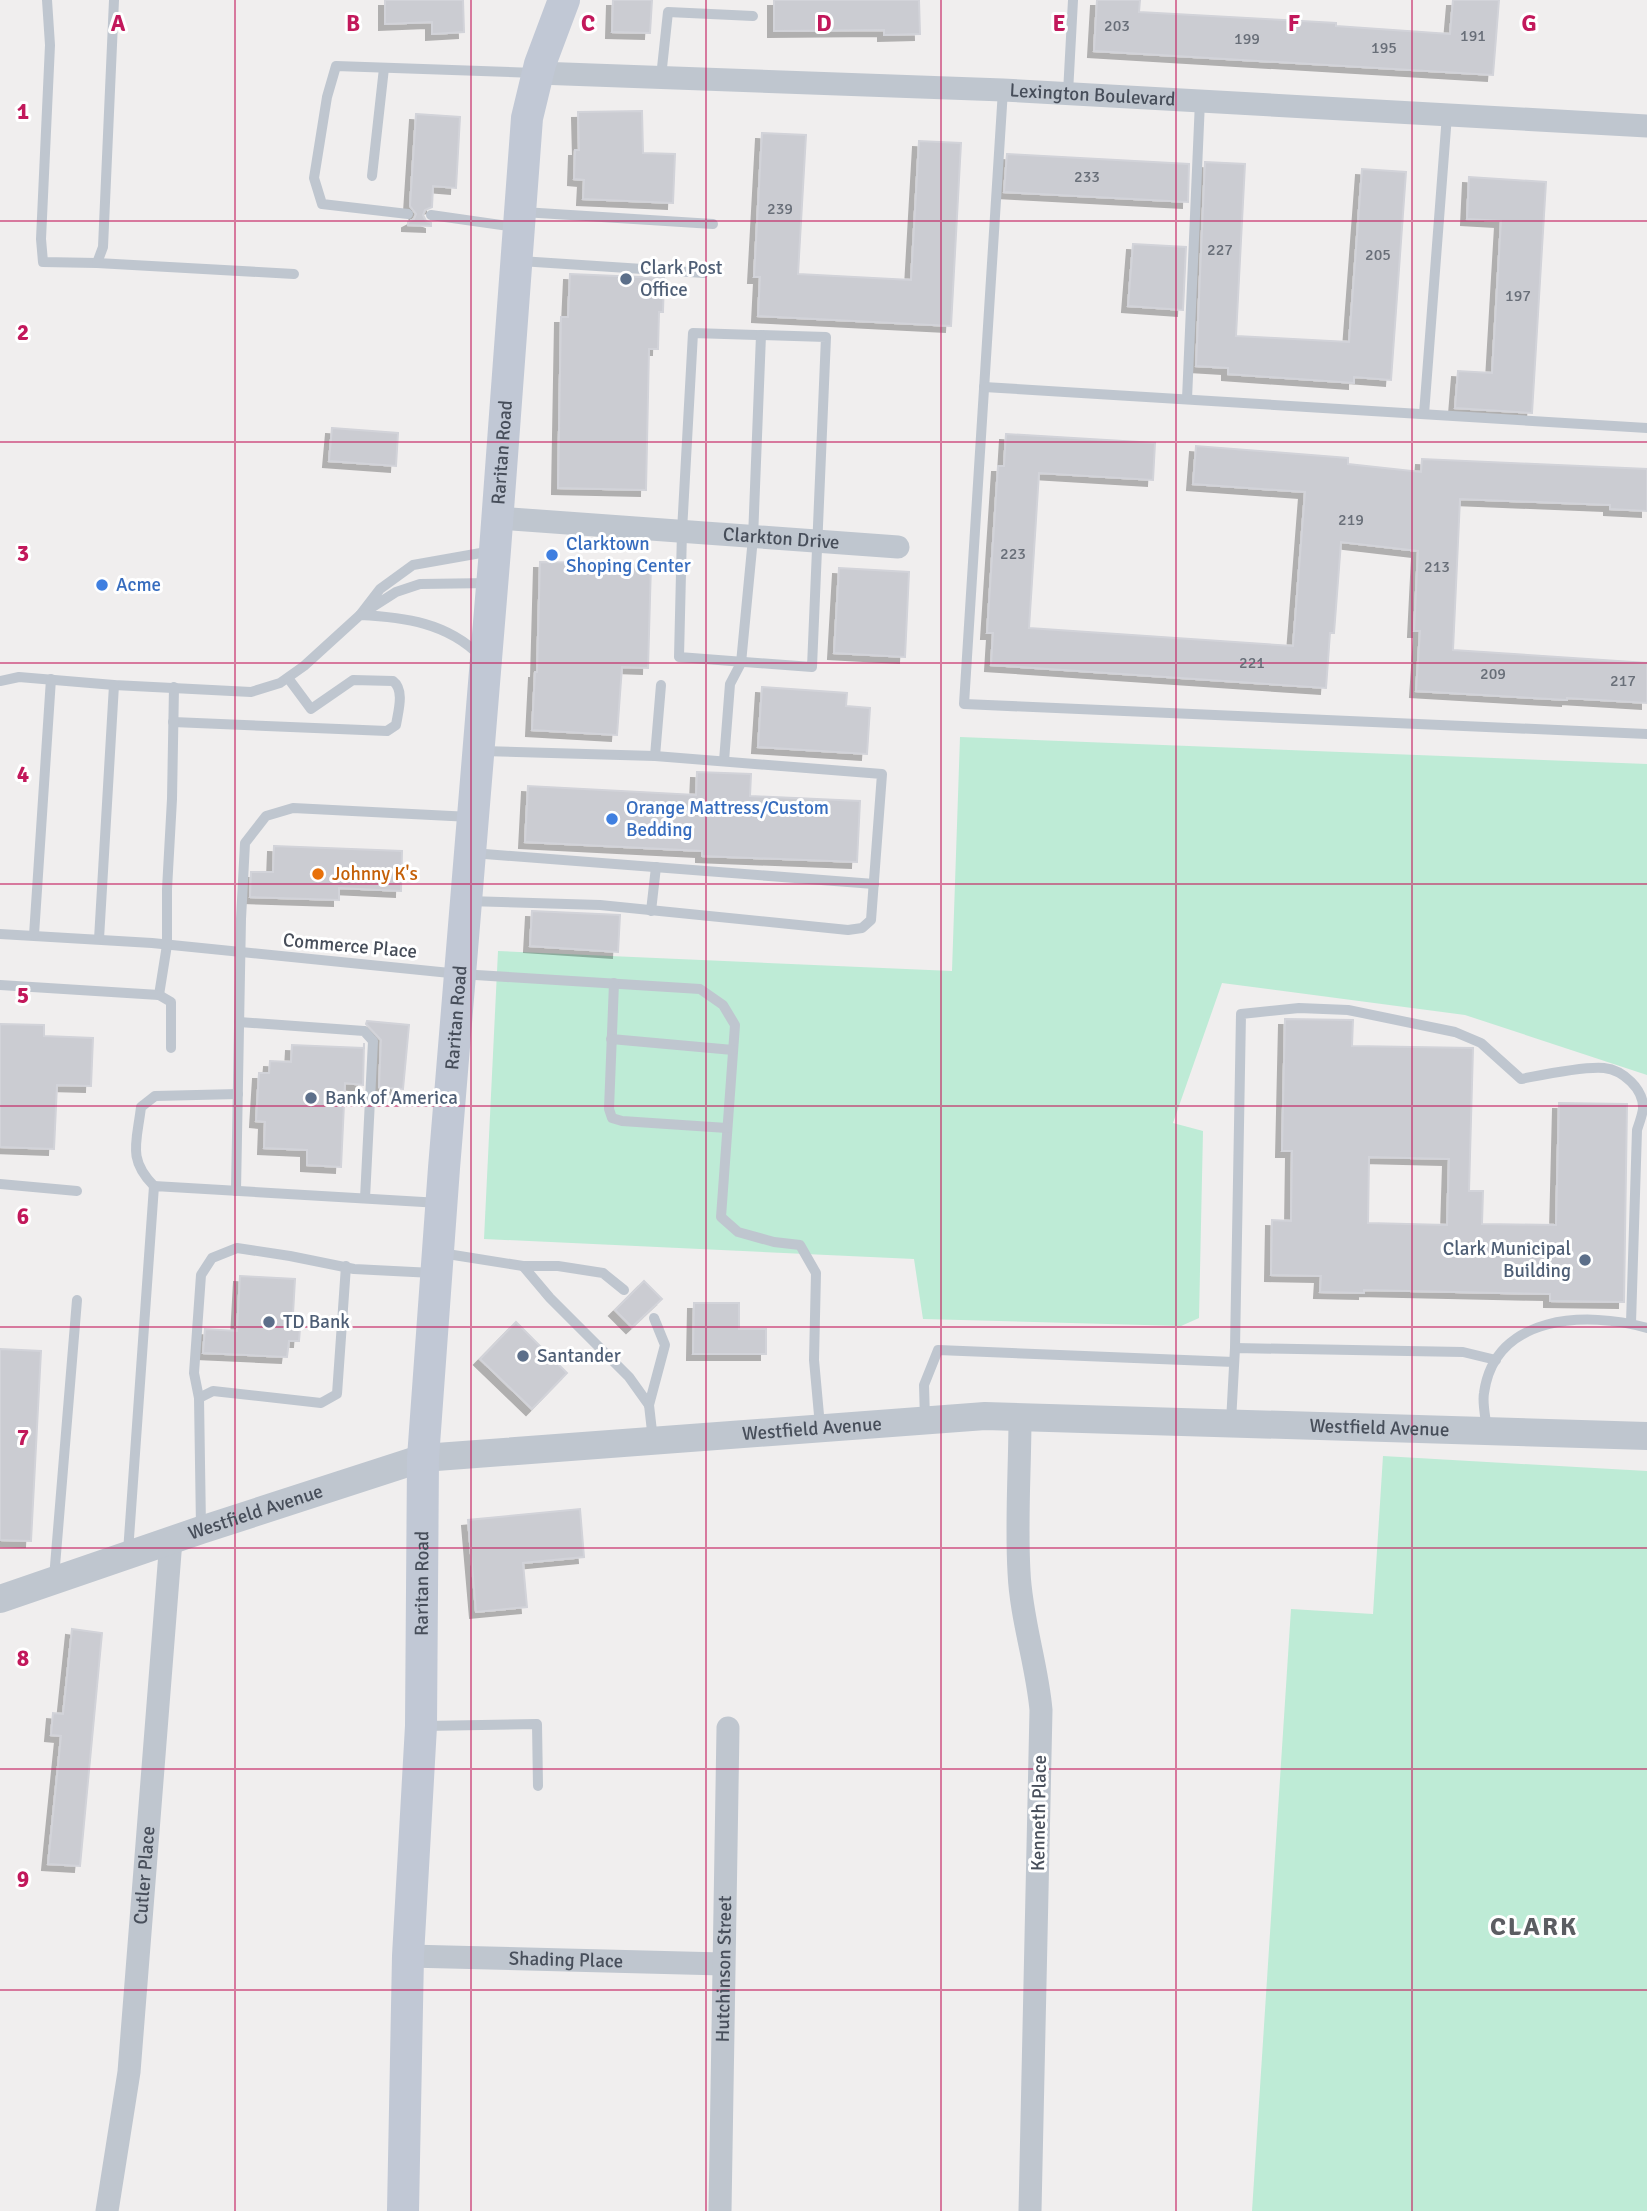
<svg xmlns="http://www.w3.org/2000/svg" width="1647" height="2211" font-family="Signika,sans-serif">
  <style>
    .green { fill: #beebd6 }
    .building { fill: #cbccd2; stroke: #d2d3d9; stroke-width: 2; fill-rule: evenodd; filter: url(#shadow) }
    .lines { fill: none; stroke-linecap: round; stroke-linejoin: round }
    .service { stroke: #bfc6cf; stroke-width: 10 }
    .minor { stroke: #bfc6cf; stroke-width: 23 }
    .tertiary { stroke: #bfc6cf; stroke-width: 28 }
    .secondary { stroke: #c1c8d5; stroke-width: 32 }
    .grid { fill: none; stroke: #c2185b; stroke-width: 2; stroke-opacity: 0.55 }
    .service-dot { fill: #5c6f8a; stroke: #fff; stroke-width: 2.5 }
    .shop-dot { fill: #3f7fe0; stroke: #fff; stroke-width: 2.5 }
    .food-dot { fill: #e8710a; stroke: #fff; stroke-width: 2.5 }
    .labels { text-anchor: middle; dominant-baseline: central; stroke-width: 6; stroke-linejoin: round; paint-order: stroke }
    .number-label { font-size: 16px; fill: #686e78 }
    .street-label { font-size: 19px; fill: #474e5a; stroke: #fff }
    .service-label { font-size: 19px; fill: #4e5e75; stroke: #fff; text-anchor: start }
    .shop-label { font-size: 19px; fill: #366cbe; stroke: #fff; text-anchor: start }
    .food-label { font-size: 19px; fill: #c56008; stroke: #fff; text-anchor: start }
    .district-label { font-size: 26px; font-weight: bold; letter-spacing: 2px; fill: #5b5d62; stroke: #fff }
    .grid-label { font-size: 23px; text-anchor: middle; font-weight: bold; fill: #c2185b; stroke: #fff; stroke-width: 6; stroke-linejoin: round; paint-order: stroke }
  </style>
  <defs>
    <filter id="shadow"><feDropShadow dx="-6" dy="6" stdDeviation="0" flood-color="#0004"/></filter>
  </defs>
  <rect width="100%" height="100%" fill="#f0eeee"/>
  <g class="green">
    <path d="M 960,737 L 1647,764 L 1647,1075 L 1465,1015 L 1222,983 L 1173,1123 L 1203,1131 L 1199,1318 L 1181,1326 L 923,1319 L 914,1259 L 484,1239 L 498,951 L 952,971 Z"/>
    <path d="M 1383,1456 L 1647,1471 L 1647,2211 L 1252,2211 L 1291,1609 L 1373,1614 Z"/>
  </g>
  <g class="building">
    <path d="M 385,0 L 463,0 L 464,32 L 432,34 L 432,22 L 385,24 Z"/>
    <path d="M 613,0 L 652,0 L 650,33 L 612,32 Z"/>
    <path d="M 774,0 L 919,0 L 920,34 L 884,35 L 884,30 L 774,31 Z"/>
    <path d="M 1097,0 L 1140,0 L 1139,12 L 1336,23 L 1336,26 L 1450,34 L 1453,0 L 1499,0 L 1493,75 L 1094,51 Z"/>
    <path d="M 642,111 L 643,153 L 675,154 L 673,203 L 583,199 L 584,180 L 574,179 L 575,150 L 579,150 L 578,112 Z"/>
    <path d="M 416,114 L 460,117 L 456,188 L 433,186 L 432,207 L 425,210 L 423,215 L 426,221 L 431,223 L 431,226 L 408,225 L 408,222 L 414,219 L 416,214 L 410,206 Z"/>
    <path d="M 762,133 L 806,135 L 798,274 L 911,280 L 919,141 L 961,143 L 951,326 L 758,316 L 760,277 L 754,277 Z"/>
    <path d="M 1007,154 L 1189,164 L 1188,202 L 1004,192 Z"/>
    <path d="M 1205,162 L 1245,164 L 1236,336 L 1349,342 L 1362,169 L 1406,172 L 1391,380 L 1354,377 L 1354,383 L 1228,374 L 1228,368 L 1196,366 Z"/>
    <path d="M 1469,177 L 1546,182 L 1532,413 L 1455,408 L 1458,371 L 1492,373 L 1501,221 L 1467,219 Z"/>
    <path d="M 1133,244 L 1186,247 L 1183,310 L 1128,306 Z"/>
    <path d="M 570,274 L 664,278 L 663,312 L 659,312 L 658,349 L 649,349 L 646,490 L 558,488 L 561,317 L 568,317 Z"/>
    <path d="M 332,428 L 398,433 L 396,466 L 329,461 Z"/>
    <path d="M 1006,434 L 1155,443 L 1153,480 L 1039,473 L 1029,628 L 1293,646 L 1305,492 L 1193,484 L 1196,446 L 1348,458 L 1348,464 L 1421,472 L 1422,459 L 1647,469 L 1647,511 L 1610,509 L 1610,505 L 1460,499 L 1453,650 L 1647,663 L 1647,703 L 1567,698 L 1567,700 L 1416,691 L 1420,631 L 1414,631 L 1418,551 L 1341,542 L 1334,633 L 1330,633 L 1326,688 L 991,665 L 993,633 L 987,633 L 998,466 L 1004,466 Z"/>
    <path d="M 540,562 L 651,564 L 648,668 L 622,667 L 617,735 L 532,730 L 535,672 L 537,672 Z"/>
    <path d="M 839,568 L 909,572 L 905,657 L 834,653 Z"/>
    <path d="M 762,687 L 847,693 L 846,706 L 870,708 L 867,754 L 758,747 Z"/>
    <path d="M 697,772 L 751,774 L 750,796 L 860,801 L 857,862 L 702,856 L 702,851 L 525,842 L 528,786 L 696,795 Z"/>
    <path d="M 274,846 L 402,851 L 401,891 L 339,888 L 339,900 L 250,897 L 251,872 L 273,872 Z"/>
    <path d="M 532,911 L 620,915 L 618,952 L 530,946 Z"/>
    <path d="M 1285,1019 L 1353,1020 L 1352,1046 L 1473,1048 L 1469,1191 L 1483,1191 L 1482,1224 L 1556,1225 L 1559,1103 L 1627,1104 L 1624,1302 L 1550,1301 L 1550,1294 L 1364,1290 L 1364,1293 L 1320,1292 L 1321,1276 L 1271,1275 L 1272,1220 L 1291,1221 L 1292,1151 L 1282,1151 ZM 1369,1157 L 1449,1159 L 1447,1225 L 1368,1223 Z"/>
    <path d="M 367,1021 L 409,1025 L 403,1089 L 379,1087 L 381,1040 L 366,1024 Z"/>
    <path d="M 0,1024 L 44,1025 L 44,1036 L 93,1038 L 91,1086 L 57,1085 L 54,1149 L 0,1147 Z"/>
    <path d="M 364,1043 L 363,1085 L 345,1083 L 341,1167 L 307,1165 L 307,1150 L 264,1148 L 265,1122 L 256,1121 L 259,1073 L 269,1073 L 270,1061 L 291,1062 L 292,1045 L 364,1048 Z"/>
    <path d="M 240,1276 L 295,1279 L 293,1314 L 301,1315 L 299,1341 L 289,1341 L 287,1357 L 203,1353 L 205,1329 L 237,1331 Z"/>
    <path d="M 644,1281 L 662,1299 L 632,1327 L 615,1310 Z"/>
    <path d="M 694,1303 L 739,1303 L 739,1329 L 766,1329 L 766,1354 L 693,1354 Z"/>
    <path d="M 516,1322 L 567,1373 L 532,1409 L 480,1359 Z"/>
    <path d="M 0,1349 L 41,1351 L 31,1541 L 0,1540 Z"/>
    <path d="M 580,1509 L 584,1557 L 523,1563 L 527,1607 L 476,1612 L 468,1520 Z"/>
    <path d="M 72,1629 L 102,1633 L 80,1866 L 48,1864 L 61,1736 L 51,1735 L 53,1713 L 63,1714 Z"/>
  </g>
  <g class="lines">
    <g class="service">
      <path d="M 47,0 L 50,45 L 41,239 L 43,262 L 97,263 L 103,247 L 114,0"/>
      <path d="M 661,77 L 668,12 L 753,16"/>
      <path d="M 1003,90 L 964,704 L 1647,734"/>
      <path d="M 1068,93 L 1073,0"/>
      <path d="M 372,176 L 384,68"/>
      <path d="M 523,212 L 713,224"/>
      <path d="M 408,214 L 322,204 L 314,178 L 327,97 L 336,66 L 535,73"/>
      <path d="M 431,215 L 515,227"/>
      <path d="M 520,261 L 704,273"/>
      <path d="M 97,263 L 294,274"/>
      <path d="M 693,333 L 826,337 L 812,667 L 679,657 L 682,531 Z"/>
      <path d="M 984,387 L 1647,428"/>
      <path d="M 1187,399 L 1200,101"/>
      <path d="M 1424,414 L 1447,115"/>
      <path d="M 490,583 L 420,584 L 396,592 L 360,615 L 380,589 L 413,565 L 492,551"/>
      <path d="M 0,681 L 19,677 L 114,685 L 251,692 L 280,683 L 304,666 L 360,615 C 404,617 448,623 480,656"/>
      <path d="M 173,722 L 387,731 L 396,725 C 398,712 405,690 393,681 L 353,680 L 311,709 L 288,678"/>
      <path d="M 655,756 L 661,685"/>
      <path d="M 724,761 L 730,684 L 741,663 L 753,538 L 761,335"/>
      <path d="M 472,853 L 874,884"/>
      <path d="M 467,901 L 600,905 L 848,930 L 862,928 L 871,920 L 882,774 L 655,756 L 482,751"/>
      <path d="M 651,911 L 656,867"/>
      <path d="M 0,934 L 152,943 L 460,974 L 700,989 L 723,1005 L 735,1025 L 721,1217 L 738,1232 L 774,1242 L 800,1245 L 816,1273 L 814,1360 L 820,1426"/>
      <path d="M 34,935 L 51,679"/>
      <path d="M 99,939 L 114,685"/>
      <path d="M 614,983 L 609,1109 L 612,1118 L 622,1121 L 727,1128"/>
      <path d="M 0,985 L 159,995 L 167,945 L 167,889 L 172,799 L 174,687"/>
      <path d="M 159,995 L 171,1002 L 171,1048"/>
      <path d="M 239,1022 L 364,1031 L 373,1041 L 365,1198"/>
      <path d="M 611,1039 L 733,1050"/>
      <path d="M 0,1184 L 77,1191"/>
      <path d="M 154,1186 C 127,1159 137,1142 141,1107 L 155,1096 L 238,1094"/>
      <path d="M 236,1191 L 241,919 L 245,843 L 266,816 L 293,808 L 471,817"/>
      <path d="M 441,1253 L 523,1266 L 558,1266 L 603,1273 L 624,1290"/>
      <path d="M 523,1266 L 550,1298 L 629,1377 L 649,1405"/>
      <path d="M 1235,1348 L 1241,1014 L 1299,1008 L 1348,1010 L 1455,1032 L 1481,1043 L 1521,1079 C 1542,1075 1583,1066 1604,1068 C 1623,1070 1644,1089 1643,1109 C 1642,1116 1639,1124 1637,1130 L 1631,1323"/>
      <path d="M 199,1398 L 194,1373 L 201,1275 L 212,1258 L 237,1248 L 290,1256 L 354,1269 L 433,1273"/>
      <path d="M 925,1420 L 924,1385 L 938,1350 L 1234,1362"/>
      <path d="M 1231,1422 L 1235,1348 L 1463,1352 L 1496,1360"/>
      <path d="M 1487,1430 C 1486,1419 1482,1404 1484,1393 C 1495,1314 1587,1311 1647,1328"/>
      <path d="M 653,1440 L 649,1405 L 665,1345 L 654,1318"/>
      <path d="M 201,1527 L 199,1398 L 213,1391 L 321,1403 L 337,1394 L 346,1266"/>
      <path d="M 128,1552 L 154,1186 L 440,1203"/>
      <path d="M 54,1578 L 77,1300"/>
      <path d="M 424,1726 L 537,1724 L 538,1786"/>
    </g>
    <g class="minor">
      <path id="s1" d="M 538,73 L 1003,90 L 1647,126"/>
      <path id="s2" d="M 498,518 L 898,547"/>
      <path d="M 1020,1417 C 1020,1468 1016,1521 1019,1572 C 1021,1619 1037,1664 1041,1710 L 1030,2211"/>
      <path id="s3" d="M 408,1956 L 723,1964"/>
      <path id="s4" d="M 107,2211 L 129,2072 L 171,1540"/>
      <path id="s5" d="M 720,2211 L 728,1728"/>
    </g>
    <path class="tertiary" id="s6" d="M 0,1599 L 201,1530 L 423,1458 L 985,1416 L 1647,1436"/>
    <path class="secondary" id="s7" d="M 403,2211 L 408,1956 L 421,1726 L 423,1458 L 444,1168 L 495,550 L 527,118 L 540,64 L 564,0"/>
  </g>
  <path class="grid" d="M 235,0 L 235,2211M 471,0 L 471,2211M 706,0 L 706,2211M 941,0 L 941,2211M 1176,0 L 1176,2211M 1412,0 L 1412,2211M 0,221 L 1647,221M 0,442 L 1647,442M 0,663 L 1647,663M 0,884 L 1647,884M 0,1106 L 1647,1106M 0,1327 L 1647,1327M 0,1548 L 1647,1548M 0,1769 L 1647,1769M 0,1990 L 1647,1990"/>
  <g class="service-dot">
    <circle cx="626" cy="279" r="7"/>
    <circle cx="311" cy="1098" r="7"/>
    <circle cx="1585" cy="1260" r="7"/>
    <circle cx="269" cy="1322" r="7"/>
    <circle cx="523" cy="1356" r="7"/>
  </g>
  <g class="shop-dot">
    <circle cx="552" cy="555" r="7"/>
    <circle cx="102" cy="585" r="7"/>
    <circle cx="612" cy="819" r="7"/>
  </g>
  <circle class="food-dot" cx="318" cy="874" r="7"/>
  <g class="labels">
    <g class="number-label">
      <text x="1117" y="26">203</text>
      <text x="1473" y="36">191</text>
      <text x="1247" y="39">199</text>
      <text x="1384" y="48">195</text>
      <text x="1087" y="177">233</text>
      <text x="780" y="209">239</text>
      <text x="1220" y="250">227</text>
      <text x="1378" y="255">205</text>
      <text x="1518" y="296">197</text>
      <text x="1351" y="520">219</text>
      <text x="1013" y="554">223</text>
      <text x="1437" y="567">213</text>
      <text x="1252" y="663">221</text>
      <text x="1493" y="674">209</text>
      <text x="1623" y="681">217</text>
    </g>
    <g class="street-label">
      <text stroke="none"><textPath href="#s1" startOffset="555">Lexington Boulevard</textPath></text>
      <text stroke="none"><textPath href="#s7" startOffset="1762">Raritan Road</textPath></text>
      <text stroke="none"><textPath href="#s2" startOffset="284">Clarkton Drive</textPath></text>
      <text transform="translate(350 946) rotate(5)">Commerce Place</text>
      <text stroke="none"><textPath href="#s7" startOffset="1195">Raritan Road</textPath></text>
      <text stroke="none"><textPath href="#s6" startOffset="1404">Westfield Avenue</textPath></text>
      <text stroke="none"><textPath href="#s6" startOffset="836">Westfield Avenue</textPath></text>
      <text stroke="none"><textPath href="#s6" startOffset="270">Westfield Avenue</textPath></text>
      <text stroke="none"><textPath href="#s7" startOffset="628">Raritan Road</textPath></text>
      <text transform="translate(1039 1813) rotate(-89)">Kenneth Place</text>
      <text stroke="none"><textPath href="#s4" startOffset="338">Cutler Place</textPath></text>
      <text stroke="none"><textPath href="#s3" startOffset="158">Shading Place</textPath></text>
      <text stroke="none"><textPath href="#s5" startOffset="242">Hutchinson Street</textPath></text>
    </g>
    <g class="service-label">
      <text x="640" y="268">Clark Post<tspan x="640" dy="22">Office</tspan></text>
      <text x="325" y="1098">Bank of America</text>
      <text x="1571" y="1249" text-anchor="end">Clark Municipal<tspan x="1571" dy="22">Building</tspan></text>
      <text x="283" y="1322">TD Bank</text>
      <text x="537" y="1356">Santander</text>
    </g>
    <g class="shop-label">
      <text x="566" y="544">Clarktown<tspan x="566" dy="22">Shoping Center</tspan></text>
      <text x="116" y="585">Acme</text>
      <text x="626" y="808">Orange Mattress/Custom<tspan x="626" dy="22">Bedding</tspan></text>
    </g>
    <g class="food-label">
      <text x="332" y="874">Johnny K's</text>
    </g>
    <g class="district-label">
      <text x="1534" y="1927">CLARK</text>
    </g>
  </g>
  <g class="grid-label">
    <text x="118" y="31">A</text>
    <text x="353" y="31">B</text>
    <text x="588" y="31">C</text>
    <text x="824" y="31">D</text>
    <text x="1059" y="31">E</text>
    <text x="1294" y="31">F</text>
    <text x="1529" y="31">G</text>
    <text x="23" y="119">1</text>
    <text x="23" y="340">2</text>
    <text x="23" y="561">3</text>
    <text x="23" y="782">4</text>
    <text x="23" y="1003">5</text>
    <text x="23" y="1224">6</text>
    <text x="23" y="1445">7</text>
    <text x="23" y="1666">8</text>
    <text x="23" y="1887">9</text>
  </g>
</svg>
